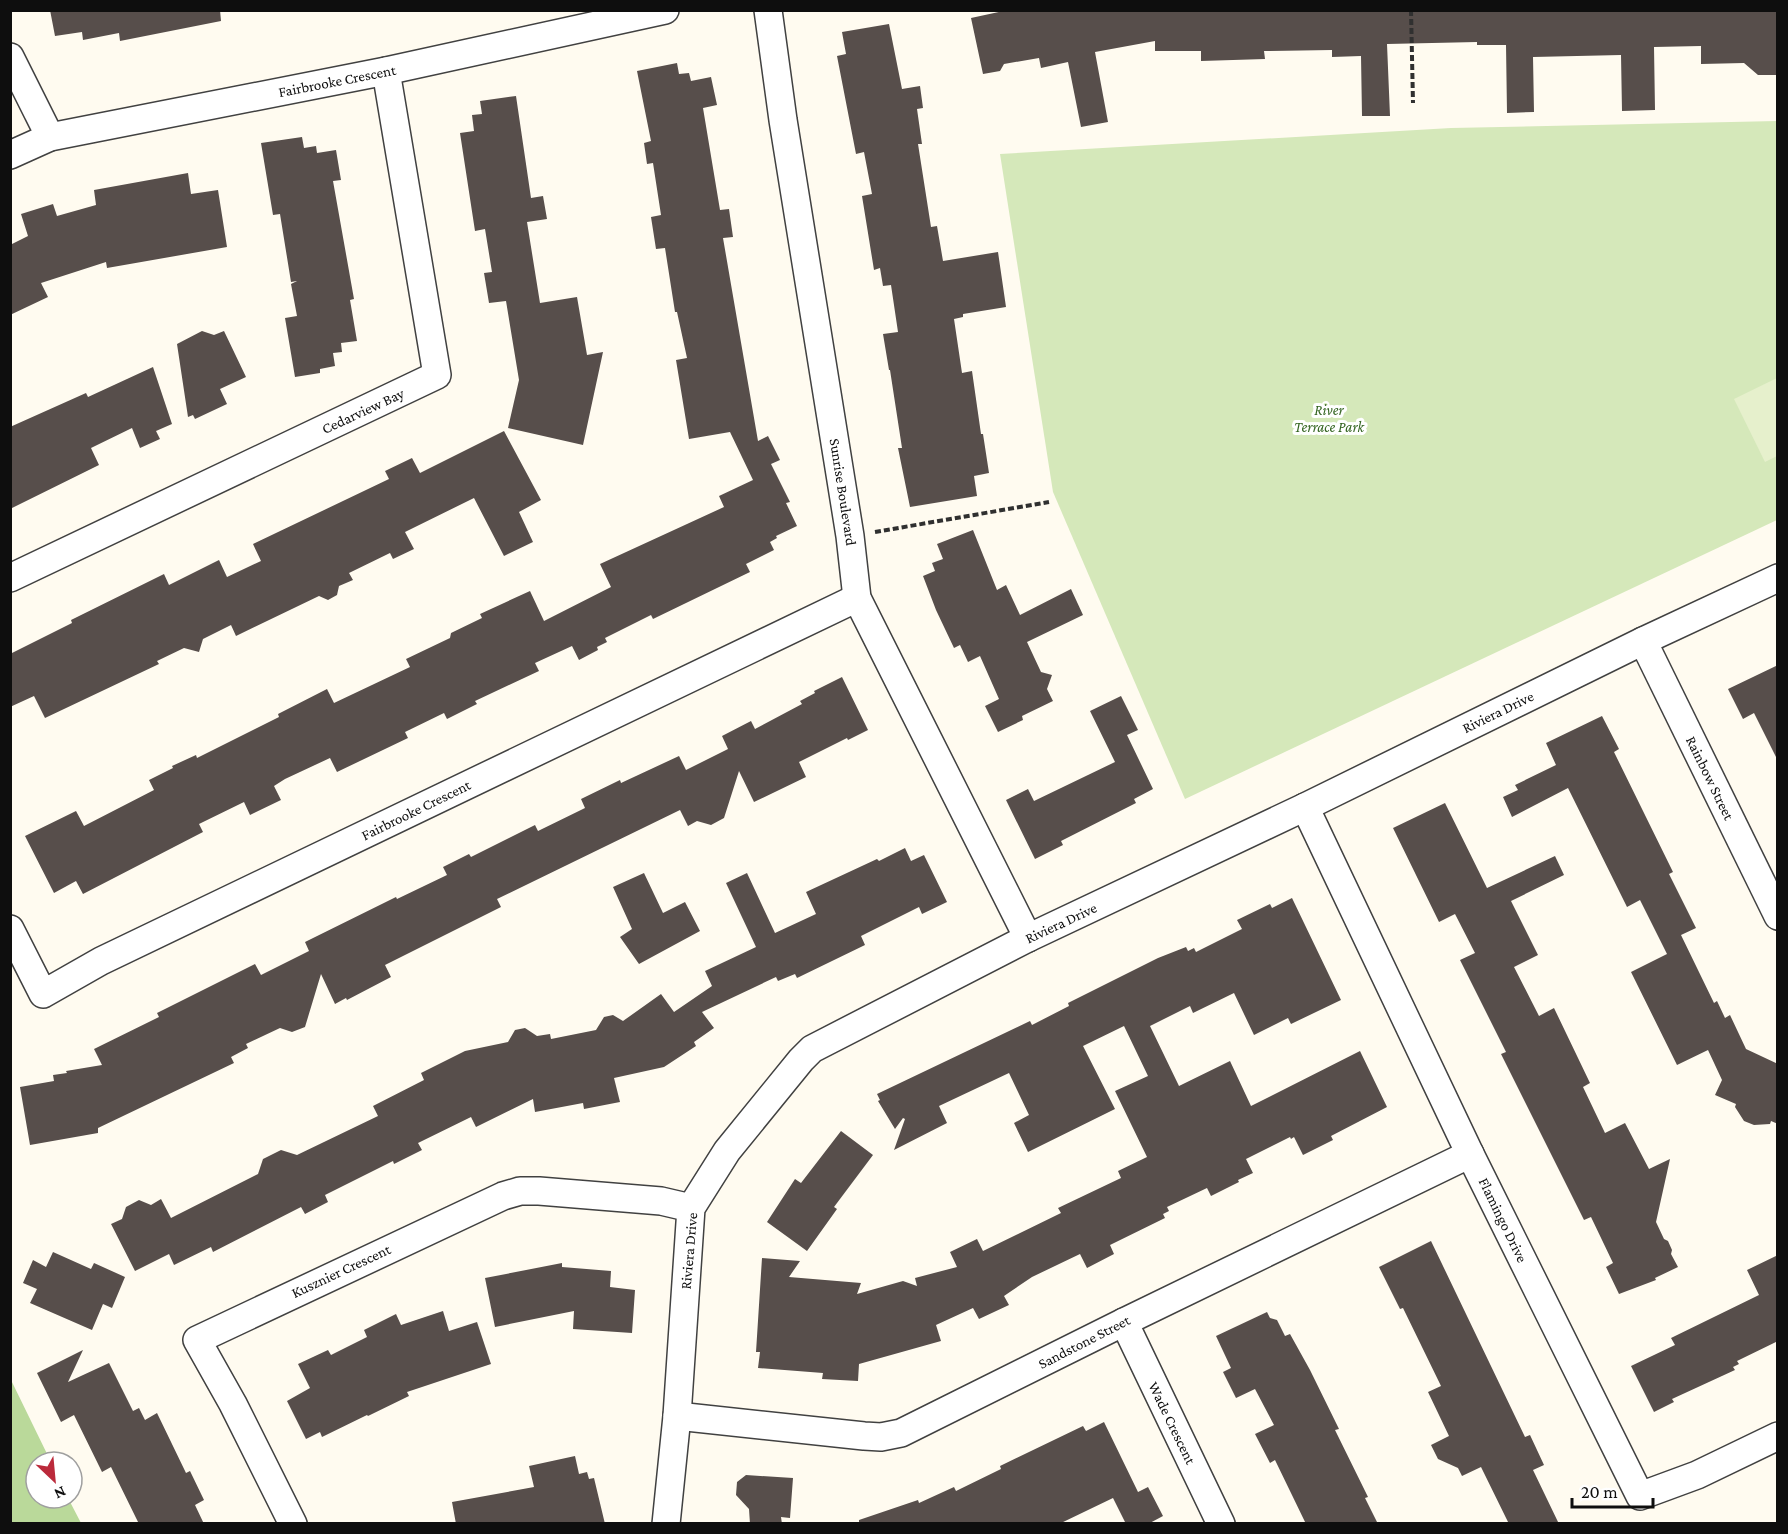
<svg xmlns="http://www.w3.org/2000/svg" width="1788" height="1534" font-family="'Crimson Pro',serif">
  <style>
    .green { fill: #d5e8ba }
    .forest { fill: #bad99a }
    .pitch { fill: #e6f0cc }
    .building { fill: #574e4b }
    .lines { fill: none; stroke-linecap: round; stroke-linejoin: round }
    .minor-casing { stroke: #414141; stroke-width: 30 }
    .path { stroke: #303030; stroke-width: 4; stroke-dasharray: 6 3; stroke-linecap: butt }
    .minor { stroke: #fff; stroke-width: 27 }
    .labels { text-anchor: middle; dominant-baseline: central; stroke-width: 6; stroke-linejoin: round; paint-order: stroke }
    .street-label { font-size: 15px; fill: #0e0e0e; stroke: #fff }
    .park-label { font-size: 15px; font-style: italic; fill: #336420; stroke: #fff }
  </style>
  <rect width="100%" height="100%" fill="#fffbf0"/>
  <path class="green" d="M 1777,121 L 1777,520 L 1185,799 L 1053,492 L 1000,154 L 1451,128 Z"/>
  <path class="forest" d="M 11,1380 L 51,1462 L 36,1462 L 36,1498 L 68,1498 L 81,1523 L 11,1523 Z"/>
  <path class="pitch" d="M 1777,378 L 1777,456 L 1765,462 L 1734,399 Z"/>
  <g class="building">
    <path d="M 50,10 L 220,10 L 221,21 L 120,41 L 119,33 L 83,40 L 82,32 L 55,36 Z"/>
    <path d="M 1008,10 L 1776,10 L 1776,75 L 1758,75 L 1744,63 L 1701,64 L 1701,46 L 1654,47 L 1655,110 L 1622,111 L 1621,55 L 1533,57 L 1534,112 L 1507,113 L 1506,45 L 1477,45 L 1477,42 L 1387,44 L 1390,116 L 1362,116 L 1361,56 L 1332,57 L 1332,50 L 1264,51 L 1265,59 L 1201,61 L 1201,51 L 1155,51 L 1155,41 L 1095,52 L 1108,122 L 1081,127 L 1068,62 L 1041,68 L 1039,58 L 1004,64 L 1000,71 L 983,74 L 971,18 Z"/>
    <path d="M 889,24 L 902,89 L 920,86 L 923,108 L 917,109 L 922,144 L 918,144 L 931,227 L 937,226 L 943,261 L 998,252 L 1006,307 L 963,314 L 963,317 L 954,319 L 962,373 L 972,371 L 981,434 L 983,434 L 989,473 L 974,476 L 977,496 L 910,507 L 898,448 L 902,448 L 890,370 L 889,370 L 883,334 L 898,332 L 891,285 L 883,286 L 880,268 L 874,270 L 862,196 L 872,194 L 864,152 L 856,154 L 837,56 L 846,54 L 842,32 Z"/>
    <path d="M 677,63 L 679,74 L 689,73 L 691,81 L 711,77 L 717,105 L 703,108 L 720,210 L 729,209 L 733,237 L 723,238 L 758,441 L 768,436 L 780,460 L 771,464 L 790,502 L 786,503 L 797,526 L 776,536 L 777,538 L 770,542 L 774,550 L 746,564 L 750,572 L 653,619 L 651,615 L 605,638 L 607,642 L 597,647 L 598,650 L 579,660 L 572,646 L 535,663 L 539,671 L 475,701 L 477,704 L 447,719 L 444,713 L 405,732 L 408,738 L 337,772 L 330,758 L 285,779 L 274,786 L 281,800 L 250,815 L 244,802 L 199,824 L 203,832 L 83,894 L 76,881 L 54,893 L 25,836 L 76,811 L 84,826 L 154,790 L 149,780 L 173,768 L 172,766 L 196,755 L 197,758 L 279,717 L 278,714 L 327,689 L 334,703 L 410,667 L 406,659 L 450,638 L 451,633 L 482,618 L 480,614 L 530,591 L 544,621 L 611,587 L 600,564 L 724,507 L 719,496 L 753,480 L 730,432 L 689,439 L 676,360 L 687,358 L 677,312 L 675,312 L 665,248 L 656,249 L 651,217 L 661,215 L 653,163 L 647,164 L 644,143 L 651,141 L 637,71 Z"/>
    <path d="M 516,96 L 531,198 L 543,196 L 547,219 L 527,222 L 540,303 L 577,297 L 587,355 L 603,352 L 583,445 L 508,428 L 519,380 L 506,301 L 489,303 L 484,273 L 492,272 L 485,229 L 475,231 L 460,133 L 474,131 L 472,115 L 482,114 L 480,101 Z"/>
    <path d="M 302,137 L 304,148 L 316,146 L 317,153 L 336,150 L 341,180 L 333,181 L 354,299 L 350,300 L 357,341 L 341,343 L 342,352 L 333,353 L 335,366 L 320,369 L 320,373 L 295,377 L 285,318 L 297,316 L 291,284 L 297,281 L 291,282 L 280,214 L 273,215 L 261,143 Z"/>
    <path d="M 188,173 L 191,194 L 218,190 L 227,247 L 107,268 L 106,262 L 41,283 L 48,297 L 10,315 L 10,245 L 28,236 L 21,214 L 53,204 L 57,216 L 96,205 L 94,190 Z"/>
    <path d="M 202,331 L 214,335 L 224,331 L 246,377 L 220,389 L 227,404 L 195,419 L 193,415 L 188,417 L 177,344 Z"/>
    <path d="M 153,367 L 172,424 L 156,431 L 160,439 L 140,448 L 132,428 L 91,448 L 99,465 L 10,509 L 10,427 L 86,393 L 88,397 Z"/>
    <path d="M 504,431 L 541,500 L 519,512 L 533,542 L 504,556 L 474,498 L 405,532 L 414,549 L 393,559 L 390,553 L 349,573 L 353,580 L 339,586 L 337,595 L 328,600 L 319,596 L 236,636 L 231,625 L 203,639 L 199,652 L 184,648 L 157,661 L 159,664 L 45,718 L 34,696 L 10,707 L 10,654 L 72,623 L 71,620 L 164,574 L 169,585 L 219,560 L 227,577 L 261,561 L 253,544 L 389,479 L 385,471 L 412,458 L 420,473 Z"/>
    <path d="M 973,530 L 997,590 L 1006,585 L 1020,615 L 1071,589 L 1083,615 L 1027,642 L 1041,672 L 1052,675 L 1047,689 L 1053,701 L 1022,716 L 1023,720 L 998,732 L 985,706 L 999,699 L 980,656 L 968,662 L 960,645 L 954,648 L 936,610 L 923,576 L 935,571 L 932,563 L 943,559 L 937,544 Z"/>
    <path d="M 1778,665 L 1778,761 L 1754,713 L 1743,719 L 1728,689 Z"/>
    <path d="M 842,677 L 868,730 L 848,740 L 847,738 L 799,762 L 806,777 L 754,802 L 739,771 L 724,818 L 711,825 L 697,821 L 688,826 L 680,810 L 497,899 L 501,907 L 385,965 L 391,977 L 347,1000 L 346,998 L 335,1004 L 321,974 L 305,1027 L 292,1032 L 280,1028 L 246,1044 L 248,1048 L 231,1057 L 234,1063 L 98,1128 L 98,1133 L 30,1145 L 20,1087 L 54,1081 L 53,1075 L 67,1073 L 66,1071 L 102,1065 L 94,1049 L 159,1017 L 157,1013 L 255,964 L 261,975 L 309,951 L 305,942 L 396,897 L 397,899 L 447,875 L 443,867 L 469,854 L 471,857 L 535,825 L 538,831 L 585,808 L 581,799 L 620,780 L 621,783 L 679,756 L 686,770 L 728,749 L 722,736 L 751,721 L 755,729 L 802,704 L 800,701 L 815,693 L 814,691 Z"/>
    <path d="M 1121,696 L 1138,730 L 1127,735 L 1153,789 L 1134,799 L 1136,803 L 1061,841 L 1063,845 L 1035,859 L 1006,800 L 1028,789 L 1034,801 L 1115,762 L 1090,711 Z"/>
    <path d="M 1602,716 L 1619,749 L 1614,752 L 1673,872 L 1669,874 L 1696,928 L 1681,935 L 1714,1003 L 1717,1001 L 1725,1018 L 1730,1015 L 1746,1049 L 1778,1064 L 1778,1124 L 1771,1121 L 1770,1124 L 1754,1125 L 1744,1121 L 1735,1107 L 1736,1104 L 1715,1095 L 1722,1080 L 1708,1050 L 1677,1065 L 1631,972 L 1667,954 L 1640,900 L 1627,907 L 1568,788 L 1512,817 L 1503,797 L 1518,790 L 1515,785 L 1556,765 L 1546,743 Z"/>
    <path d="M 1445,803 L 1487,888 L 1555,856 L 1564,875 L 1511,901 L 1538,955 L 1514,967 L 1539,1016 L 1554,1008 L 1590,1083 L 1583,1087 L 1605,1133 L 1625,1123 L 1649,1169 L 1670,1159 L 1656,1222 L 1664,1239 L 1668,1241 L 1672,1250 L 1671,1254 L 1678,1267 L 1655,1278 L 1656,1280 L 1619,1294 L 1606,1267 L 1613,1263 L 1591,1217 L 1584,1220 L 1501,1054 L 1506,1052 L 1460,960 L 1475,953 L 1455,914 L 1439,922 L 1393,828 Z"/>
    <path d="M 905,848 L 911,861 L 924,855 L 947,902 L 922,914 L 919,907 L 861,936 L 865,945 L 797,978 L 795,974 L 778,981 L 776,977 L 702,1012 L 714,1028 L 694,1042 L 696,1046 L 664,1067 L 614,1078 L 620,1102 L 584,1109 L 583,1103 L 535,1112 L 533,1099 L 476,1127 L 471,1117 L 418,1143 L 422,1150 L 394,1164 L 393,1161 L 325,1195 L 328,1202 L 305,1214 L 301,1207 L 213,1252 L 211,1247 L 174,1265 L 169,1254 L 135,1271 L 111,1224 L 122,1219 L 126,1207 L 139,1200 L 151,1205 L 161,1199 L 171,1218 L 258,1174 L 263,1159 L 281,1150 L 297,1155 L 378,1116 L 373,1106 L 424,1080 L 421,1073 L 465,1051 L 508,1042 L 515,1030 L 525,1028 L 537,1036 L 550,1034 L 551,1039 L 596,1030 L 604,1017 L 613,1015 L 623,1021 L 661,994 L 674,1012 L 712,986 L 705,971 L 756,947 L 726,883 L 747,873 L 775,933 L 816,914 L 806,892 L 877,859 L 879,861 Z"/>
    <path d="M 644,873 L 663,913 L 685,902 L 700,931 L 639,964 L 620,937 L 632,929 L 613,887 Z"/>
    <path d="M 1292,898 L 1341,1000 L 1291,1024 L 1288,1018 L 1254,1035 L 1234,993 L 1193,1013 L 1190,1006 L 1150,1026 L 1179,1086 L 1230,1061 L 1251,1106 L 1360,1051 L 1387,1107 L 1331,1136 L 1333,1140 L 1303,1155 L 1294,1137 L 1291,1139 L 1290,1137 L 1246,1159 L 1253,1173 L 1238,1180 L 1239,1182 L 1211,1196 L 1207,1188 L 1167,1207 L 1169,1211 L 1163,1214 L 1165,1218 L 1110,1245 L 1114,1254 L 1087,1268 L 1080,1254 L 1032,1277 L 1004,1296 L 1009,1305 L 979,1319 L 973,1308 L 936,1325 L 941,1341 L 859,1364 L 858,1381 L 822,1379 L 823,1373 L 758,1368 L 760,1352 L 756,1352 L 762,1258 L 800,1261 L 789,1277 L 861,1283 L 857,1294 L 903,1281 L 917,1286 L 915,1278 L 957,1267 L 950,1252 L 977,1239 L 983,1251 L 1061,1213 L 1058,1208 L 1121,1178 L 1118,1171 L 1147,1157 L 1115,1091 L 1148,1076 L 1124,1026 L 1083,1046 L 1115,1109 L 1028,1152 L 1014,1123 L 1029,1115 L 1009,1073 L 939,1106 L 947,1123 L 894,1150 L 905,1119 L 903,1118 L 895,1129 L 878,1101 L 880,1100 L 877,1094 L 1030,1021 L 1032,1025 L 1069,1006 L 1068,1003 L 1158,958 L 1186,947 L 1188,951 L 1194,948 L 1196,952 L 1242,929 L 1237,920 L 1270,904 L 1272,908 Z"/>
    <path d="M 841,1131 L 873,1155 L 834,1207 L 837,1209 L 807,1251 L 767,1222 L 795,1179 L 801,1183 Z"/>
    <path d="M 1431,1241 L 1525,1437 L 1530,1435 L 1544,1465 L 1533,1470 L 1559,1524 L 1509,1524 L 1481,1467 L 1462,1476 L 1458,1468 L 1438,1459 L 1431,1445 L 1449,1436 L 1428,1392 L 1441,1386 L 1403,1308 L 1400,1309 L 1379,1267 Z"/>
    <path d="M 53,1252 L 91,1269 L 94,1263 L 125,1277 L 112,1308 L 103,1304 L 92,1330 L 30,1303 L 37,1289 L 23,1283 L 33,1260 L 46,1267 Z"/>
    <path d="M 1778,1255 L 1778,1341 L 1737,1361 L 1739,1364 L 1733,1367 L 1735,1370 L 1672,1399 L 1674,1402 L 1654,1412 L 1631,1366 L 1675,1345 L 1671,1338 L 1759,1295 L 1747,1270 Z"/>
    <path d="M 562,1263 L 562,1267 L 611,1271 L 610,1287 L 635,1290 L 632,1333 L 573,1329 L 574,1311 L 495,1327 L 485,1278 Z"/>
    <path d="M 443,1311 L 449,1331 L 477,1322 L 491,1364 L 407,1392 L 409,1396 L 368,1416 L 367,1415 L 322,1437 L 320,1432 L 306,1439 L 287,1401 L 310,1388 L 298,1364 L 328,1350 L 331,1355 L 367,1337 L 364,1330 L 396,1314 L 401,1325 Z"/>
    <path d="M 1267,1312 L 1270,1318 L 1277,1320 L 1285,1336 L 1290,1334 L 1310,1370 L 1339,1429 L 1335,1430 L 1368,1497 L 1365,1498 L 1378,1524 L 1306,1524 L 1275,1460 L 1270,1463 L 1255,1434 L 1274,1425 L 1255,1389 L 1236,1398 L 1223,1372 L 1231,1368 L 1216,1336 Z"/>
    <path d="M 83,1350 L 68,1382 L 109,1363 L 133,1411 L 139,1408 L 145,1420 L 157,1413 L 186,1473 L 190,1471 L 204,1500 L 195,1505 L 204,1524 L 139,1524 L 111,1467 L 102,1472 L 74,1415 L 61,1422 L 37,1373 Z"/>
    <path d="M 1104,1422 L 1138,1492 L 1148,1487 L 1163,1516 L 1148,1524 L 1126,1524 L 1113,1498 L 1059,1524 L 859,1524 L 859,1520 L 918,1500 L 919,1503 L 954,1487 L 956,1491 L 1001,1469 L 1000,1466 L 1083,1426 L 1086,1431 Z"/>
    <path d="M 575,1456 L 579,1474 L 587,1472 L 589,1479 L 594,1478 L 605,1524 L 456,1524 L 452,1502 L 534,1487 L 529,1466 Z"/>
    <path d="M 746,1475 L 793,1478 L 790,1518 L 781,1517 L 782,1524 L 750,1524 L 749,1509 L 736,1495 L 737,1482 Z"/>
  </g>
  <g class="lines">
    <g class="minor-casing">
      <g id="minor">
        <path d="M 768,10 L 783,120 L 850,536 L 857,598 L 1028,938"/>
        <path d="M 10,57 L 50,137"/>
        <path d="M 10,155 L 50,137 L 386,71 L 665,10"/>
        <path d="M 10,578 L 437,375 L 386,71"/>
        <path d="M 1643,641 L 1778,916"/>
        <path d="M 1305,807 L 1470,1154 L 1640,1496 L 1697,1475 L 1778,1436"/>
        <path d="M 10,929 L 43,994 L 101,961 L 857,598"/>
        <path d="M 1124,1322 L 1221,1524"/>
        <path d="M 677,1416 L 864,1436 L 881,1437 L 901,1433 L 1124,1322 L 1470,1154"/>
        <path d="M 293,1524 L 233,1404 L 197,1340 L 503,1196 L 520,1191 L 539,1191 L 661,1201 L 691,1208"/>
        <path d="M 666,1524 L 677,1416 L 691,1208 L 727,1151 L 801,1060 L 812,1049 L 1028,938 L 1305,807 L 1643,641 L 1778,578"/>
      </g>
    </g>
    <g class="path">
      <path d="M 1411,10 L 1413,103"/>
      <path d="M 875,532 L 1049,502"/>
    </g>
    <use href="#minor" class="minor"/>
  </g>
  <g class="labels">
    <g class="street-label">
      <text transform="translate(337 81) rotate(-11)">Fairbrooke Crescent</text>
      <text transform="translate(363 411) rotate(-25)">Cedarview Bay</text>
      <text transform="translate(843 492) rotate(81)">Sunrise Boulevard</text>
      <text transform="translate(1498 712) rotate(-26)">Riviera Drive</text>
      <text transform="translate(1710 778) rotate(64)">Rainbow Street</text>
      <text transform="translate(416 810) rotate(-26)">Fairbrooke Crescent</text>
      <text transform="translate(1061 923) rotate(-25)">Riviera Drive</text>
      <text transform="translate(1503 1220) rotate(64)">Flamingo Drive</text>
      <text transform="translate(689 1251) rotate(-85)">Riviera Drive</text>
      <text transform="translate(341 1271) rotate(-25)">Kusznier Crescent</text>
      <text transform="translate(1084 1342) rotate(-27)">Sandstone Street</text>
      <text transform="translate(1172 1423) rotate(64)">Wade Crescent</text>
    </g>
    <g class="park-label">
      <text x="1329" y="410">River<tspan x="1329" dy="17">Terrace Park</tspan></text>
    </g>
  </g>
  <rect width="1788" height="1534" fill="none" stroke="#0e0e0e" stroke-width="24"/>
  <g transform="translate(54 1480) rotate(154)"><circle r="28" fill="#ffffff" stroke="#9f9f9f" stroke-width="1.5"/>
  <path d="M0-4.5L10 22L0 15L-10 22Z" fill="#bb2a3b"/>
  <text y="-9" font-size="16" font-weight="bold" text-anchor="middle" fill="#0e0e0e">N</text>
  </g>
  <path d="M1572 1498v9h81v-9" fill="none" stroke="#0e0e0e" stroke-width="3"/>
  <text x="1581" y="1498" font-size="18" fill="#0e0e0e" stroke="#ffffff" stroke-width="4.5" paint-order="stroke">20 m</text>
</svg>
